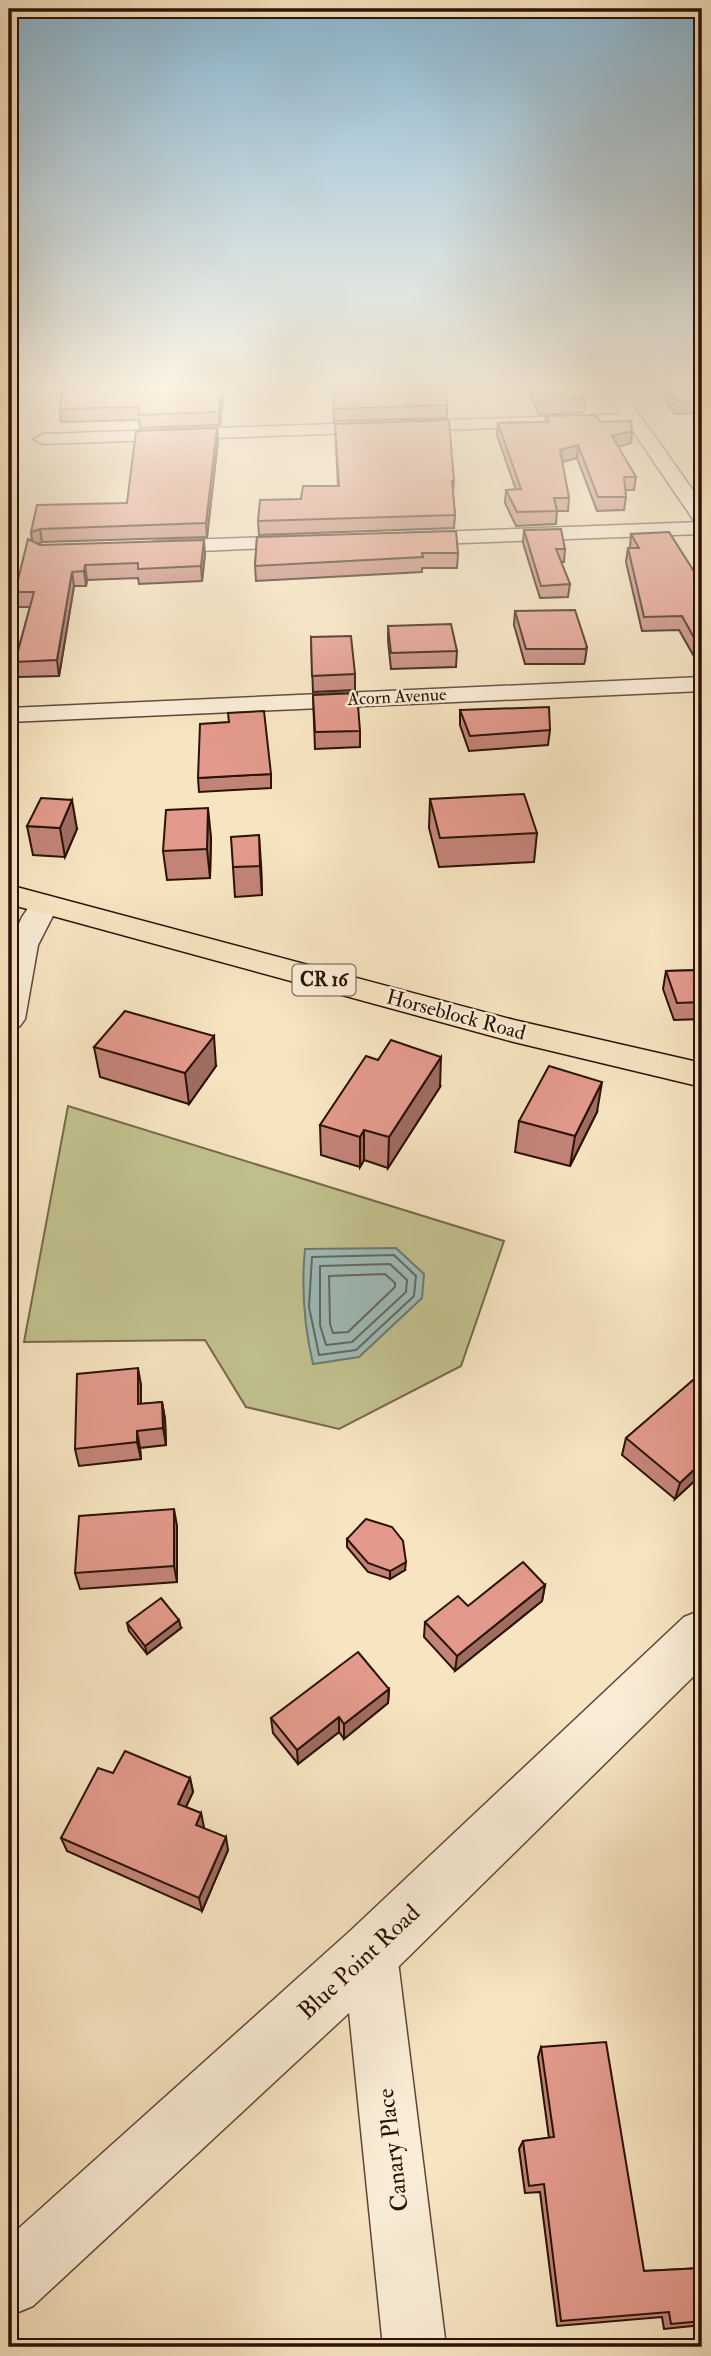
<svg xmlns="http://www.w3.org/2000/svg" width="711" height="2356" font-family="'IM FELL Double Pica',serif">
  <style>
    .green { fill: #c2c28f; stroke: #766a4b; stroke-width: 2 }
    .water { fill: #9ebdb9; stroke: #707972; stroke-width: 2 }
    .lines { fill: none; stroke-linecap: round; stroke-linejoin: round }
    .shore { stroke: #646860; stroke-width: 2 }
    .minor-casing { stroke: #5e4636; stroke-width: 3 }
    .tertiary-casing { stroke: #5e4636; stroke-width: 3 }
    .primary-casing { stroke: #2b1207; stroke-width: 3 }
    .minor { fill: #faedd7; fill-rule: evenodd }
    .tertiary { fill: #faedd7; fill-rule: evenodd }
    .primary { fill: #f7e4c1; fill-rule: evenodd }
    .wall { fill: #c38478; stroke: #2b1207; stroke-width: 2 }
    .shaded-wall { fill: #9f6c62; stroke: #2b1207; stroke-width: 2 }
    .building { fill: #e39a8c; stroke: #2b1207; stroke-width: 2 }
    .labels { text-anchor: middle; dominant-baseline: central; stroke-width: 5; stroke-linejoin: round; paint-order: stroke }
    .far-street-label { font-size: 18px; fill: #2b1207; stroke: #faedd7 }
    .shield { fill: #faedd7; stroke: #695445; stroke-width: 2 }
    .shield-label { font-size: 19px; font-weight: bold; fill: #2b1207 }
    .street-label { font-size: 21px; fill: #2b1207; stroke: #faedd7 }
    .near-street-label { font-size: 24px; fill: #2b1207; stroke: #faedd7 }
  </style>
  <rect width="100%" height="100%" fill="#f7e4c1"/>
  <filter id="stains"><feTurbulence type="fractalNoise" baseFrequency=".00286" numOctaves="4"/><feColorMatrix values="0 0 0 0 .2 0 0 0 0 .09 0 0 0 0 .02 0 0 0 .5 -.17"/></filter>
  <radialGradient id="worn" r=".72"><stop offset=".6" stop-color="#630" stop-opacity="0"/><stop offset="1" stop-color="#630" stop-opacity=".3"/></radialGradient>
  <path class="green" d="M 68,1106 L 504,1241 L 461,1366 L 339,1429 L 246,1407 L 205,1340 L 24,1342 Z"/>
  <path class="water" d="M 396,1248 L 424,1274 L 422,1298 L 359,1357 L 313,1364 C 304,1325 301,1289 305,1249 Z"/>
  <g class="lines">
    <g class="shore">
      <path d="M 394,1255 L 416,1276 L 414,1296 L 356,1350 L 319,1355 L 309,1307 L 312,1257 Z"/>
      <path d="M 390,1264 L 407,1280 L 406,1292 L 352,1342 L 326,1345 L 320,1325 L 320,1266 Z"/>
      <path d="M 385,1274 L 395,1283 L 395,1287 L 348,1332 L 333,1333 L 330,1324 L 329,1276 Z"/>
    </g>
    <g class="minor-casing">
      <g id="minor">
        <path d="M 631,414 L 637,415 L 639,419 L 637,423 L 43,444 L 34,439 L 43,434 Z"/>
        <path d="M 702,522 L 702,534 L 408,545 L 398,539 L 408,533 Z"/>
        <path d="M 303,536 L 310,538 L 313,542 L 310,546 L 157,553 L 150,551 L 147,547 L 150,543 L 157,541 Z"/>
        <path d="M 702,677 L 702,691 L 9,722 L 9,708 Z"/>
        <path d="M 45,895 L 55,898 L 59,904 L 38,945 L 25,1019 L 20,1026 L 9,1029 L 9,946 L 22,917 L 35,898 Z"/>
        <path d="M 370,1926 L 389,1934 L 397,1953 L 446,2347 L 383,2347 L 343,1953 L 351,1934 Z"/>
      </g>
    </g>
    <g class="tertiary-casing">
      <g id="tertiary">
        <path d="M 602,386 L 619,386 L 702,503 L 702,524 L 695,522 Z"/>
        <path d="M 702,1610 L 702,1668 L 391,1974 L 33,2306 L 9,2316 L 9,2237 L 349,1932 L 684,1617 Z"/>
      </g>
    </g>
    <g class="primary-casing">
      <path id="primary" d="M 9,885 L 514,1020 L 702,1063 L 702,1087 L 514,1042 L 9,904 Z"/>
    </g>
    <use href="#minor" class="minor"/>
    <use href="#tertiary" class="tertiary"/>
    <use href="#primary" class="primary"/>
  </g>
  <g class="wall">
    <path d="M 63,386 L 224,386 L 220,425 L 140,428 L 139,420 L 61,422 L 60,409 Z"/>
    <path d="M 333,386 L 447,405 L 447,418 L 334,421 Z"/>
    <path d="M 527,386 L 579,386 L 585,399 L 584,412 L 539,415 Z"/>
    <path d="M 656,386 L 702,386 L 702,440 L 693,418 L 694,413 L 675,414 Z"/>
    <path d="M 546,416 L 601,422 L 632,431 L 631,443 L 618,447 L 636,477 L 634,490 L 625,490 L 626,497 L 624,510 L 597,511 L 577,458 L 562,462 L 569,498 L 568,511 L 557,511 L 556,524 L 516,526 L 505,503 L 506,490 L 516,490 L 497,435 L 498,423 L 545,422 Z"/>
    <path d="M 335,424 L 454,481 L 453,494 L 455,515 L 454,528 L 259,535 L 258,521 L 301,499 L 338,486 Z"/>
    <path d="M 217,428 L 218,440 L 207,537 L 42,542 L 37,544 L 40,545 L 205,554 L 202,581 L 139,584 L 138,578 L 87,580 L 86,586 L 74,586 L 59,676 L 18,677 L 15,662 L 30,607 L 18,607 L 15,592 L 32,541 L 31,532 L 127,503 Z"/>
    <path d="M 524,530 L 565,549 L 564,562 L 561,562 L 570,584 L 568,597 L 540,598 L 523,543 Z"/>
    <path d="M 631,534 L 702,584 L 702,659 L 696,660 L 679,630 L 642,631 L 626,562 L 628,548 L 630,548 Z"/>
    <path d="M 257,537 L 458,553 L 457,568 L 422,568 L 422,572 L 256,581 L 255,566 Z"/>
    <path d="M 515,611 L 587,647 L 585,661 L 584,664 L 525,664 L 514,625 Z"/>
    <path d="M 388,626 L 457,651 L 456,667 L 391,669 L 388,641 Z"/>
    <path d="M 311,637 L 355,674 L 355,690 L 313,692 Z"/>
    <path d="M 313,695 L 360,731 L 360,747 L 315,749 Z"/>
    <path d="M 460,710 L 550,730 L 548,745 L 469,751 L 460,725 Z"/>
    <path d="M 271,774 L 271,788 L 199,792 L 198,778 Z"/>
    <path d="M 430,799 L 537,833 L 534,862 L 439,867 L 429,828 Z"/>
    <path d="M 27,826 L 77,829 L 65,857 L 33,855 Z"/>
    <path d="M 211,837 L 210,878 L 167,880 L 163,851 Z"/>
    <path d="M 261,864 L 262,895 L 235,897 L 233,867 Z"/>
    <path d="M 702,970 L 702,1019 L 674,1020 L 663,989 L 666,971 Z"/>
    <path d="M 94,1047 L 216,1066 L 189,1104 L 100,1077 Z"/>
    <path d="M 440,1087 L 388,1168 L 364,1160 L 360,1167 L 321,1155 L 320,1125 Z"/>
    <path d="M 597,1112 L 570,1166 L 515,1152 L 519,1121 Z"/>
    <path d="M 702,1375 L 702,1474 L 675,1499 L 622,1455 L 626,1438 Z"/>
    <path d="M 141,1385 L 141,1404 L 162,1402 L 165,1419 L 166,1445 L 140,1448 L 141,1459 L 79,1466 L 75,1449 Z"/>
    <path d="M 177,1526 L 177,1582 L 80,1589 L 75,1573 Z"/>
    <path d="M 347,1539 L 405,1570 L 390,1579 L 368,1572 L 347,1547 Z"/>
    <path d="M 545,1585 L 542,1601 L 455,1671 L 424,1637 L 425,1622 L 468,1606 Z"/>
    <path d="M 127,1623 L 181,1628 L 147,1654 L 129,1631 Z"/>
    <path d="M 389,1689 L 388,1703 L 344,1739 L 339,1732 L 298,1764 L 273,1733 L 271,1718 Z"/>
    <path d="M 113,1773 L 190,1778 L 193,1792 L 186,1807 L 201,1813 L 203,1828 L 228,1850 L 202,1911 L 67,1851 L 61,1838 Z"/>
    <path d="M 541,2047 L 644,2271 L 702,2268 L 702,2325 L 664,2329 L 662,2317 L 557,2326 L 540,2192 L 525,2193 L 519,2149 L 523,2141 L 549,2138 L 538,2057 Z"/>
  </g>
  <g class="shaded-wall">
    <path d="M 14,386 L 19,386 L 9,426 L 9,406 Z"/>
    <path d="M 222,386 L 224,386 L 220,425 L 219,412 Z"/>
    <path d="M 217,428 L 218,440 L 207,537 L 206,523 Z"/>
    <path d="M 632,431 L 631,443 L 610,449 L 612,436 Z"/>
    <path d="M 578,445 L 577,458 L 559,463 L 560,450 Z"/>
    <path d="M 40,529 L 42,542 L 33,546 L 31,532 Z"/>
    <path d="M 204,540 L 205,554 L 202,581 L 201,566 Z"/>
    <path d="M 85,565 L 87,580 L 86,586 L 84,571 Z"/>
    <path d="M 72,572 L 74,586 L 59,676 L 57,660 Z"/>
    <path d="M 72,800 L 77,829 L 65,857 L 60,828 Z"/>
    <path d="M 208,808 L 211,837 L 210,878 L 207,849 Z"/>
    <path d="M 259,835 L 261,864 L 262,895 L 260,866 Z"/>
    <path d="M 214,1036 L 216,1066 L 189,1104 L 185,1073 Z"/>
    <path d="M 441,1057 L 440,1087 L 388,1168 L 389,1137 Z"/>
    <path d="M 602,1082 L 597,1112 L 570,1166 L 575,1136 Z"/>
    <path d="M 364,1130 L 364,1160 L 360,1167 L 360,1137 Z"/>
    <path d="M 138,1368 L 141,1385 L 141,1421 L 138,1404 Z"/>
    <path d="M 162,1402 L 165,1419 L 166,1445 L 163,1428 Z"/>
    <path d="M 137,1431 L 140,1448 L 141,1459 L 137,1442 Z"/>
    <path d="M 702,1462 L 702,1474 L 675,1499 L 680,1483 Z"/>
    <path d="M 174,1509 L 177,1526 L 177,1582 L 174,1566 Z"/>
    <path d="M 406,1562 L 405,1570 L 390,1579 L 390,1571 Z"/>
    <path d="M 545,1585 L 542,1601 L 455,1671 L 457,1656 Z"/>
    <path d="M 179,1620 L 181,1628 L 147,1654 L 145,1646 Z"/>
    <path d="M 389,1689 L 388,1703 L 344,1739 L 344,1724 Z"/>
    <path d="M 339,1717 L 339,1732 L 298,1764 L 297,1750 Z"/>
    <path d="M 190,1778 L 193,1792 L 181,1817 L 178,1804 Z"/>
    <path d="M 201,1813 L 204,1827 L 199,1838 L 196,1825 Z"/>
    <path d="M 226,1837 L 228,1850 L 202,1911 L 199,1898 Z"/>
  </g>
  <g class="building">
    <path d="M 9,386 L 14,386 L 9,406 Z"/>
    <path d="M 63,386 L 222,386 L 219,412 L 138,415 L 139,407 L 60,409 Z"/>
    <path d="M 333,386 L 446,386 L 447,405 L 334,409 Z"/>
    <path d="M 533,386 L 579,386 L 585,399 L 540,401 Z"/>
    <path d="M 667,386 L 702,386 L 702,400 L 677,401 Z"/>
    <path d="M 702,401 L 702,421 L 696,405 Z"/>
    <path d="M 595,415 L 601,422 L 631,421 L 632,431 L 612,436 L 636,477 L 624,477 L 626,497 L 598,497 L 578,445 L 560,450 L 569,498 L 554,498 L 557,511 L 517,512 L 506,490 L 521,489 L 498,423 L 549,422 L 546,416 Z"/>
    <path d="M 449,420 L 454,481 L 452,481 L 455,515 L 258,521 L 260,500 L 301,499 L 303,486 L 339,486 L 335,424 Z"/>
    <path d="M 217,428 L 206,523 L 40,529 L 31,532 L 37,505 L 127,503 L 136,431 Z"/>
    <path d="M 561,529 L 565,549 L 556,549 L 570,584 L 541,586 L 524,530 Z"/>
    <path d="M 456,531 L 458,553 L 422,553 L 423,557 L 255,566 L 257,537 Z"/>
    <path d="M 669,532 L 702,584 L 702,645 L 698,645 L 682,616 L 644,617 L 628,548 L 639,548 L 631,534 Z"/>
    <path d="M 28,539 L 40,545 L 204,540 L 201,566 L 138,569 L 138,563 L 85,565 L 84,571 L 72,572 L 57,660 L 15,662 L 34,592 L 15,592 Z"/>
    <path d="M 575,610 L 587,647 L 585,649 L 526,649 L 515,611 Z"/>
    <path d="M 451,624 L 457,651 L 391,653 L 388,626 Z"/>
    <path d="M 351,636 L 355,674 L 312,676 L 311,637 Z"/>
    <path d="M 357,693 L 360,731 L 315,732 L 313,695 Z"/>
    <path d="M 549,707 L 550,730 L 470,736 L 460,710 Z"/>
    <path d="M 264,711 L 271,774 L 198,778 L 200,724 L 229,722 L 228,713 Z"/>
    <path d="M 524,794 L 537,833 L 440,838 L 430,799 Z"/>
    <path d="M 41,798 L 72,800 L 60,828 L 27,826 Z"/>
    <path d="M 208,808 L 207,849 L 163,851 L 166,810 Z"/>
    <path d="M 259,835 L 260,866 L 233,867 L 231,837 Z"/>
    <path d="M 702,970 L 702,1002 L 677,1003 L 666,971 Z"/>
    <path d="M 125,1011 L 214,1036 L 185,1073 L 94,1047 Z"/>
    <path d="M 391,1040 L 441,1057 L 389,1137 L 364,1130 L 360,1137 L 320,1125 L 366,1056 L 378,1060 Z"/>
    <path d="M 549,1066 L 602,1082 L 575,1136 L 519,1121 Z"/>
    <path d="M 138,1368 L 138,1404 L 162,1402 L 163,1428 L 137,1431 L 137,1442 L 75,1449 L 77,1374 Z"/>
    <path d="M 700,1374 L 702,1375 L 702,1462 L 680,1483 L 626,1438 Z"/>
    <path d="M 174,1509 L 174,1566 L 75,1573 L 79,1516 Z"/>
    <path d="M 366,1519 L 392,1527 L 403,1541 L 406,1562 L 390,1571 L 368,1563 L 347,1539 Z"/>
    <path d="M 523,1562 L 545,1585 L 457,1656 L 425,1622 L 458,1596 L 468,1606 Z"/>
    <path d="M 161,1598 L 179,1620 L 145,1646 L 127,1623 Z"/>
    <path d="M 358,1652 L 389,1689 L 344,1724 L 339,1717 L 297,1750 L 271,1718 Z"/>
    <path d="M 125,1751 L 190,1778 L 178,1804 L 201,1813 L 196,1825 L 226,1837 L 199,1898 L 61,1838 L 98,1768 L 113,1773 Z"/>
    <path d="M 606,2042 L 644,2271 L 702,2268 L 702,2321 L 671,2324 L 669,2312 L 561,2321 L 544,2184 L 529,2186 L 523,2141 L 554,2137 L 541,2047 Z"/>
  </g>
  <linearGradient id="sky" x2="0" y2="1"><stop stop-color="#8ab8d5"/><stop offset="0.54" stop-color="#fbf3e3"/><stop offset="1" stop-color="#fbf3e3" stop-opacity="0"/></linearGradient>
  <rect width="711" height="716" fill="url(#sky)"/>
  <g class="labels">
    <g class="far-street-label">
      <text transform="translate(397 697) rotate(-3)">Acorn Avenue</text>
    </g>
    <rect class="shield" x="292.5" y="964.5" width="63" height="31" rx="5"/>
    <g class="shield-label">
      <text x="324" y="980">CR 16</text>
    </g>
    <g class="street-label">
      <text transform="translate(456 1015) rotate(15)">Horseblock Road</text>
    </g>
    <g class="near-street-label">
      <text transform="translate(359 1962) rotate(-43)">Blue Point Road</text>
      <text transform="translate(393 2150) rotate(-97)">Canary Place</text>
    </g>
  </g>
  <rect width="711" height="2356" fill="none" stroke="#f7e4c1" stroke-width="35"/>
  <rect x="10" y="10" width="690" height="2335" fill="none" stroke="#2b1207" stroke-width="3.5"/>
  <rect x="18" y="18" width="676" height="2321" fill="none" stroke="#2b1207" stroke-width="2"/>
  <rect width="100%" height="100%" filter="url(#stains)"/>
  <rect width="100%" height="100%" fill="url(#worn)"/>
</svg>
